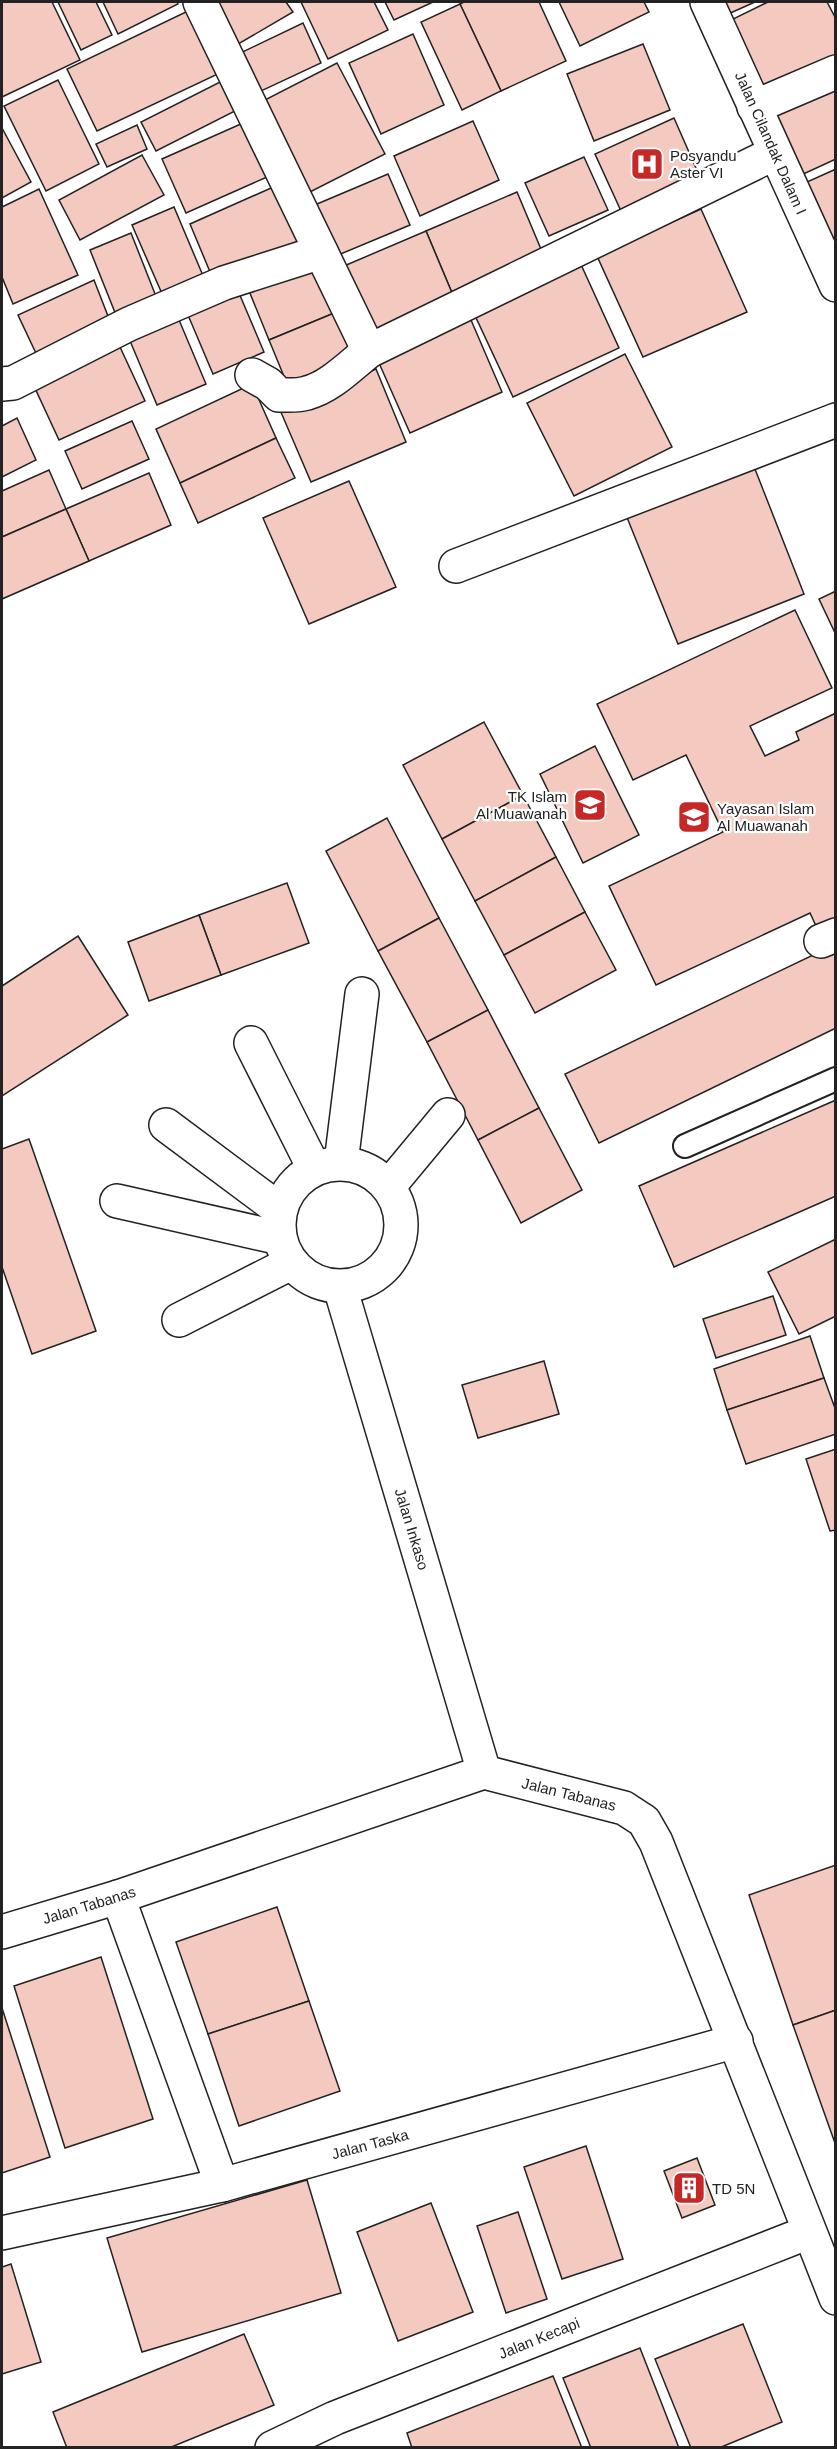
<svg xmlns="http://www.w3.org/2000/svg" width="837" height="2449" font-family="Helvetica,sans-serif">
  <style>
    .building { fill: #f3c9c0; stroke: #222; stroke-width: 1.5 }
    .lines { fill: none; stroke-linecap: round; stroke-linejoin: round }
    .service-casing { stroke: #222; stroke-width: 26 }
    .minor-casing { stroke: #222; stroke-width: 36 }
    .service { stroke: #fff; stroke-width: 22 }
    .minor { stroke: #fff; stroke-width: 33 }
    .labels { text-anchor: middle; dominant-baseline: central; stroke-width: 4.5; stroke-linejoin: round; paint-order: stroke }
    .street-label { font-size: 15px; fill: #222; stroke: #fff }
    .poi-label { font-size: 15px; fill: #222; stroke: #fff; text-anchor: start }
  </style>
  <rect width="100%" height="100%" fill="#fff"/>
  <g class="building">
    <path d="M 2,2 L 52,2 L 80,60 L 2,97 Z"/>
    <path d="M 58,2 L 96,2 L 112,35 L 81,50 Z"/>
    <path d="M 103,2 L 177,2 L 178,4 L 118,34 Z"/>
    <path d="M 207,2 L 286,2 L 293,12 L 233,47 Z"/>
    <path d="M 301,2 L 374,2 L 388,30 L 328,59 Z"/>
    <path d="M 385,2 L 433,2 L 394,20 Z"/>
    <path d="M 464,2 L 539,2 L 566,61 L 501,91 L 460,4 Z"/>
    <path d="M 559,2 L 644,2 L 649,12 L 580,46 Z"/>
    <path d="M 720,2 L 755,2 L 726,15 Z"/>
    <path d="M 768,2 L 827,2 L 836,19 L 836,62 L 767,95 L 731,20 Z"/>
    <path d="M 460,4 L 501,91 L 462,110 L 421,22 Z"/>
    <path d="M 190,10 L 220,73 L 97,131 L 67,69 Z"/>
    <path d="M 303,23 L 321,63 L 248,97 L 230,58 Z"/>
    <path d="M 413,34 L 444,105 L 381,134 L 349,63 Z"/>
    <path d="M 643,44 L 670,110 L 594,141 L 567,74 Z"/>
    <path d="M 337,63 L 385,154 L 302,196 L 255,105 Z"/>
    <path d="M 58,80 L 99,164 L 46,191 L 4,106 Z"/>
    <path d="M 224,80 L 239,109 L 156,151 L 141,122 Z"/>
    <path d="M 836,80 L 836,159 L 799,176 L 769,110 Z"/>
    <path d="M 674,118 L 699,175 L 621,211 L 595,154 Z"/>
    <path d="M 252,119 L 276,173 L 186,213 L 162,159 Z"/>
    <path d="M 473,121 L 499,180 L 420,216 L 394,156 Z"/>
    <path d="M 137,125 L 147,149 L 107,167 L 96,144 Z"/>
    <path d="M 2,128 L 31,182 L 2,198 Z"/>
    <path d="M 142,155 L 164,195 L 80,240 L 59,200 Z"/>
    <path d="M 584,157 L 608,210 L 549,236 L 525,183 Z"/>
    <path d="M 836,169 L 836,256 L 798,186 Z"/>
    <path d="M 388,174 L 410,225 L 331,258 L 310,207 Z"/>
    <path d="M 280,184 L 304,239 L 213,279 L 190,224 Z"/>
    <path d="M 39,189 L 78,275 L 13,304 L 2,277 L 2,207 Z"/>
    <path d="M 517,192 L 546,261 L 455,300 L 426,231 Z"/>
    <path d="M 174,207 L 204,278 L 163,296 L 132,225 Z"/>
    <path d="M 701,209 L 747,312 L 643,357 L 597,256 Z"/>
    <path d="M 426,231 L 455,300 L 366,338 L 337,269 Z"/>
    <path d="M 131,233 L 161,309 L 120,325 L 90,250 Z"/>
    <path d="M 317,258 L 339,311 L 269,340 L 245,281 Z"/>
    <path d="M 578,258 L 619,348 L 513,397 L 471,307 Z"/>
    <path d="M 94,280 L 113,329 L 42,366 L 18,315 Z"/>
    <path d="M 236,286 L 264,352 L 213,374 L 185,308 Z"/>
    <path d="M 174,308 L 206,384 L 157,405 L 125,329 Z"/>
    <path d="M 339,311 L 353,359 L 290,391 L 269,340 Z"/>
    <path d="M 468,313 L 502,392 L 410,433 L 375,354 Z"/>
    <path d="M 120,347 L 145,401 L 59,440 L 34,386 Z"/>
    <path d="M 625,354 L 672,447 L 574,496 L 527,403 Z"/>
    <path d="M 376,369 L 406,442 L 311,482 L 280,410 Z"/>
    <path d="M 252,384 L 276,438 L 180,483 L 156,429 Z"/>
    <path d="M 17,418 L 36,460 L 2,477 L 2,426 Z"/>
    <path d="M 132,421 L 149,459 L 82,489 L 65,451 Z"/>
    <path d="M 276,438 L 295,478 L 198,523 L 180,483 Z"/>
    <path d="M 753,464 L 804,594 L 678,644 L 626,515 Z"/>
    <path d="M 49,470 L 66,509 L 2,537 L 2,491 Z"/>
    <path d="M 149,473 L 171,525 L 89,561 L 66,509 Z"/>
    <path d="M 349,481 L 396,587 L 309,624 L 263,518 Z"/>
    <path d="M 66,509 L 89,561 L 2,599 L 2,537 Z"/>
    <path d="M 836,591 L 836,635 L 819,599 Z"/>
    <path d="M 795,610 L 832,688 L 750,726 L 765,756 L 799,740 L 796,732 L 836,713 L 836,919 L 817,928 L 810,913 L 656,985 L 609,886 L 723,832 L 686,755 L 633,780 L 597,704 Z"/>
    <path d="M 484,722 L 523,795 L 442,839 L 403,765 Z"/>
    <path d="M 595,746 L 639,835 L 583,863 L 540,774 Z"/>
    <path d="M 523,795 L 556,857 L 475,901 L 442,839 Z"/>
    <path d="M 387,818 L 439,918 L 378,951 L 326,851 Z"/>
    <path d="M 556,857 L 585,912 L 504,955 L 475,901 Z"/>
    <path d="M 287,883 L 309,943 L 221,975 L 199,915 Z"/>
    <path d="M 585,912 L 616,970 L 535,1013 L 504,955 Z"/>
    <path d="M 199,915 L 221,975 L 149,1001 L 128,942 Z"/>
    <path d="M 439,918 L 488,1010 L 427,1042 L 378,951 Z"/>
    <path d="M 78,936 L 128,1015 L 2,1096 L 2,986 Z"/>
    <path d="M 836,944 L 836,1028 L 599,1143 L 565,1074 Z"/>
    <path d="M 488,1010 L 539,1108 L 478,1140 L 427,1042 Z"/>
    <path d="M 836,1100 L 836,1196 L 674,1267 L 639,1186 Z"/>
    <path d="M 539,1108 L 582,1190 L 521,1223 L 478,1140 Z"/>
    <path d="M 29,1139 L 96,1331 L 32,1354 L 2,1267 L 2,1149 Z"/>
    <path d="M 836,1239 L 836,1316 L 799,1334 L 768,1272 Z"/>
    <path d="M 773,1296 L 786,1335 L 716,1358 L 703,1319 Z"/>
    <path d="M 810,1336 L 824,1378 L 727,1410 L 714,1369 Z"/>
    <path d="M 544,1361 L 559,1414 L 478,1438 L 462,1385 Z"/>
    <path d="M 824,1378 L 836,1411 L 836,1434 L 746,1464 L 727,1410 Z"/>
    <path d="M 836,1449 L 836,1530 L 830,1531 L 806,1459 Z"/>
    <path d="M 836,1865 L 836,2010 L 793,2025 L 749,1895 Z"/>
    <path d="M 277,1907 L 309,2001 L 208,2034 L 176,1942 Z"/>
    <path d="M 101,1957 L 153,2119 L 65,2148 L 14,1986 Z"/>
    <path d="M 309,2001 L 340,2091 L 239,2126 L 208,2034 Z"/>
    <path d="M 2,2008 L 50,2157 L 2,2173 Z"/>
    <path d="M 836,2010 L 836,2146 L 793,2025 Z"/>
    <path d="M 586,2146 L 623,2259 L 562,2279 L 524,2167 Z"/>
    <path d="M 697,2158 L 715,2205 L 682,2218 L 664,2171 Z"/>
    <path d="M 307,2180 L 341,2293 L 142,2352 L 107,2238 Z"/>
    <path d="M 431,2203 L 473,2312 L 398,2341 L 357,2232 Z"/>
    <path d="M 518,2212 L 547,2299 L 506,2313 L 477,2226 Z"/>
    <path d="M 11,2264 L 41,2362 L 2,2374 L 2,2267 Z"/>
    <path d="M 743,2324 L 782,2422 L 719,2448 L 691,2448 L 655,2359 Z"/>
    <path d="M 244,2334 L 274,2405 L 169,2448 L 67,2448 L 53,2412 Z"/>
    <path d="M 640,2348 L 679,2448 L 591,2448 L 563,2378 Z"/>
    <path d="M 553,2376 L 582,2448 L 412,2448 L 407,2433 Z"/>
  </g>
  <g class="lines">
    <g class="service-casing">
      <path id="service" d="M 685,1146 L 836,1079"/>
    </g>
    <g class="minor-casing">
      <g id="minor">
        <path d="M 200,2 L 369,351"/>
        <path d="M 707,2 L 836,285"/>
        <path d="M 754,107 L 836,72"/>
        <path d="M 252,375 L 268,384 L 279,395 C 288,395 298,396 307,393 C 330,387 350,366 369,351 L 775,153"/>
        <path d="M 2,384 L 13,383 L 129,324 L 224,283 L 321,252"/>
        <path d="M 456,566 L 836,420"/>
        <path d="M 821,941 L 836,935"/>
        <path d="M 251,1043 L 314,1168"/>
        <path d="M 166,1125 L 280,1210"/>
        <path d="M 341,1163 L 362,994"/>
        <circle cx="340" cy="1225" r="61"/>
        <path d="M 389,1186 L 448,1115"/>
        <path d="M 117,1201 L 280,1238"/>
        <path d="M 340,1287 L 484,1772"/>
        <path d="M 179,1320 L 291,1263"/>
        <path d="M 118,1897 L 222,2185"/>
        <path d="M 2,1932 L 118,1897 L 484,1772 L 624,1808 L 644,1821 L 656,1842 C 717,1994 775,2147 836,2298"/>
        <path d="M 2,2233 L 222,2185 L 736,2041"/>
        <path d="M 272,2448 L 335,2418 L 809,2232"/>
      </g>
    </g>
    <use href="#service" class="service"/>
    <use href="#minor" class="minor"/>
  </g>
  <defs>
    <g id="hospital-square" transform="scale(1.725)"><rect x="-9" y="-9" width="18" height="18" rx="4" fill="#c62828" stroke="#fff"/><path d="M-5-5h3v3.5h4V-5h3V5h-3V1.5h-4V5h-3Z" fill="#fff"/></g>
    <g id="school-square" transform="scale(1.725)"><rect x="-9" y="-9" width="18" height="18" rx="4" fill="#c62828" stroke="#fff"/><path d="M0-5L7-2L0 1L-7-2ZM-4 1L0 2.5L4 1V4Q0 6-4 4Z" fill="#fff"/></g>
    <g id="building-square" transform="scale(1.725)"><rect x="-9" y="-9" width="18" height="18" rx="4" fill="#c62828" stroke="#fff"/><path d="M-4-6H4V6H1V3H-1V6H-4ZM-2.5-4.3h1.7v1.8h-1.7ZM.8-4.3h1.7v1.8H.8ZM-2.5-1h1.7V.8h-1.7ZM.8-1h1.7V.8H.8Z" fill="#fff"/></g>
  </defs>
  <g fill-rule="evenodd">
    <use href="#hospital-square" x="647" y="164"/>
    <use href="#school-square" x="590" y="805"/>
    <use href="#school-square" x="694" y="817"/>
    <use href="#building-square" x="689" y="2188"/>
  </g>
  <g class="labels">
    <g class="street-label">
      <text transform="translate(771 143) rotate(66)">Jalan Cilandak Dalam I</text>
      <text transform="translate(412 1529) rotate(73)">Jalan Inkaso</text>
      <text transform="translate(569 1794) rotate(14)">Jalan Tabanas</text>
      <text transform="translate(89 1905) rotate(-17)">Jalan Tabanas</text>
      <text transform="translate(370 2144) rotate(-15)">Jalan Taska</text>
      <text transform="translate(539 2338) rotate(-22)">Jalan Kecapi</text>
    </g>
    <g class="poi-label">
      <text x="670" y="155">Posyandu<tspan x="670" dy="17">Aster VI</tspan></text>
      <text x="567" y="796" text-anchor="end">TK Islam<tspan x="567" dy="17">Al Muawanah</tspan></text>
      <text x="717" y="808">Yayasan Islam<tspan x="717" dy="17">Al Muawanah</tspan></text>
      <text x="712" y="2188">TD 5N</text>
    </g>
  </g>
  <rect width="837" height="2449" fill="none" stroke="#222222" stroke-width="6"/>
</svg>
